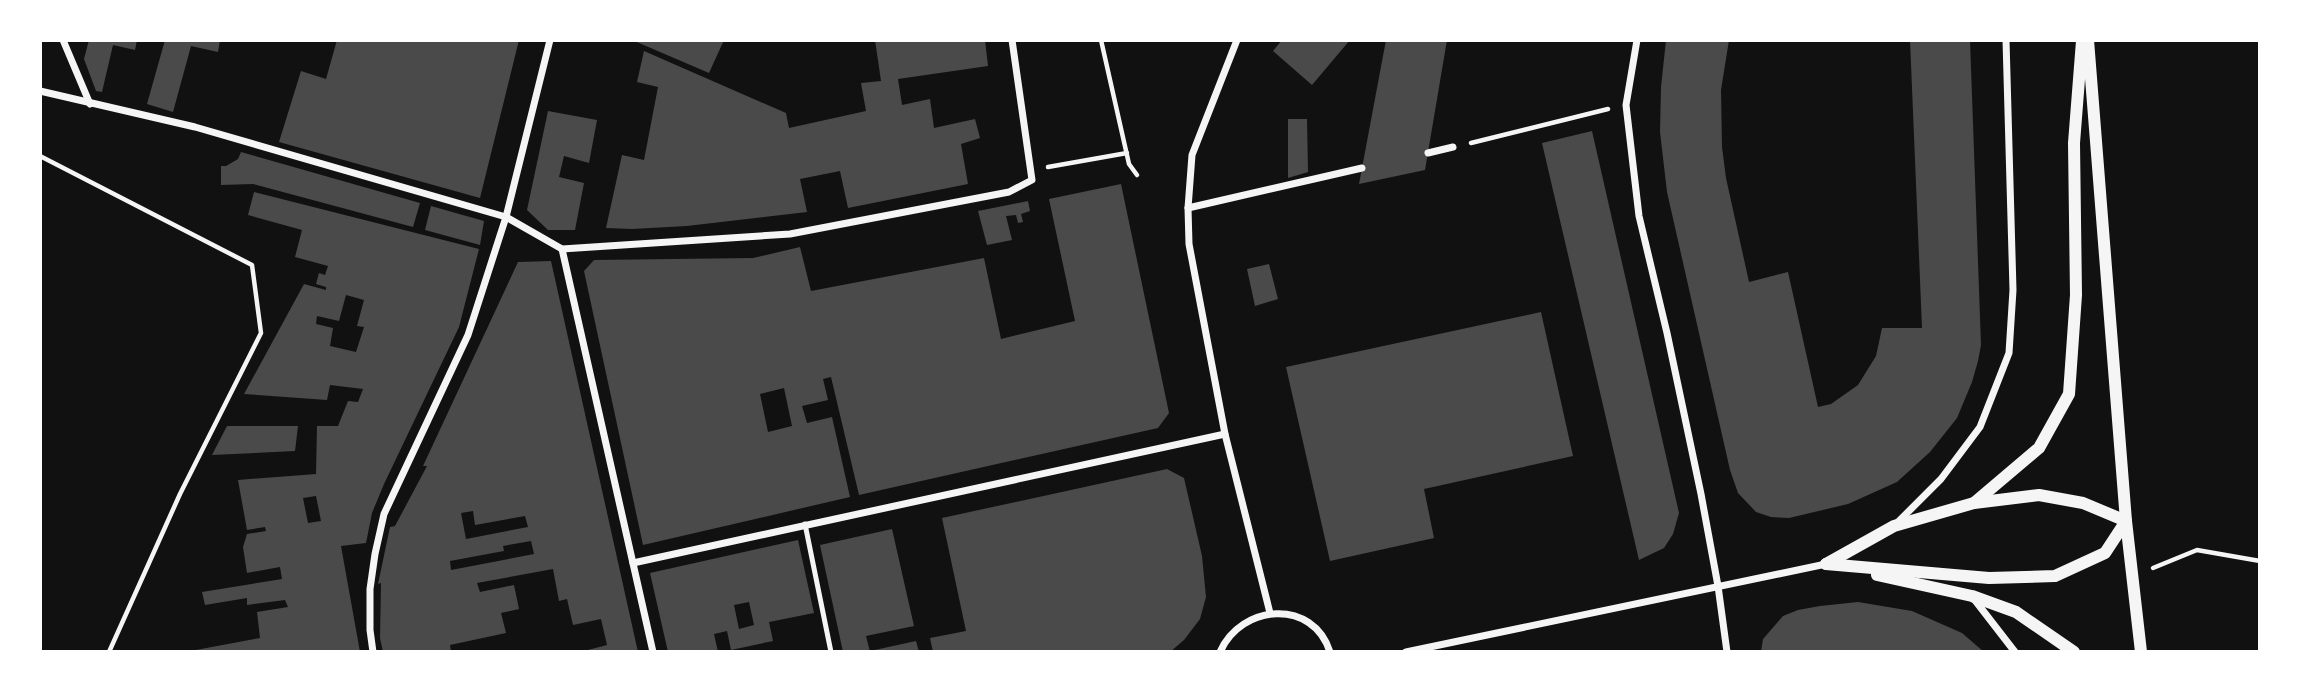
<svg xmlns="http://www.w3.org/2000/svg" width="2300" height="692" font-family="'Public Sans',sans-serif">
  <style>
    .building { fill: #4a4a4a; fill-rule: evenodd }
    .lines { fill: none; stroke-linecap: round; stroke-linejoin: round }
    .path { stroke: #f5f5f5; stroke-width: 4.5 }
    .service { stroke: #f5f5f5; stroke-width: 5 }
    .minor { stroke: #f5f5f5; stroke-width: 7 }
    .tertiary { stroke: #f5f5f5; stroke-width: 12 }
  </style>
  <rect width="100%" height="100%" fill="#111"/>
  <g class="building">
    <path d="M 89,40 L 137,40 L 135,50 L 113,45 L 102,92 L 96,91 L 84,59 Z"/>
    <path d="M 165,40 L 220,40 L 218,52 L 191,46 L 173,112 L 147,104 Z"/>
    <path d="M 337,40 L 519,40 L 480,198 L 279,142 L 301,71 L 326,79 Z"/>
    <path d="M 632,40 L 724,40 L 709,73 Z"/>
    <path d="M 875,40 L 985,40 L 988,66 L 898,79 L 902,105 L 930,99 L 934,128 L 975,119 L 980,138 L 961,144 L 968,184 L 848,208 L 840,171 L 800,179 L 807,212 L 687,226 L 632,229 L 606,228 L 622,155 L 644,160 L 658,87 L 637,82 L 644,51 L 786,113 L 789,128 L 866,111 L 861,83 L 881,81 Z"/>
    <path d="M 1282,40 L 1350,40 L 1312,85 L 1273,51 Z"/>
    <path d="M 1386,40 L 1447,40 L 1425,170 L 1359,184 Z"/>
    <path d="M 1666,40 L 1729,40 L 1721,90 L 1722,147 L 1726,178 L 1749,282 L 1788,272 L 1818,407 L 1831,404 L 1858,385 L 1876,356 L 1882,328 L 1922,328 L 1910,40 L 1970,40 L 1981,345 L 1978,361 L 1972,382 L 1957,418 L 1930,452 L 1897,482 L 1848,504 L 1789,518 L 1771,517 L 1756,512 L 1738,493 L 1730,470 L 1667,192 L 1660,132 L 1661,87 Z"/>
    <path d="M 548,111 L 597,120 L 589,163 L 564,156 L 559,177 L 584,183 L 575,230 L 548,230 L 527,210 Z"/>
    <path d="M 1288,119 L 1307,119 L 1308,172 L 1288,178 Z"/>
    <path d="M 1592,131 L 1679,513 L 1673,534 L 1664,548 L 1639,560 L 1542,143 Z"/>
    <path d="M 241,152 L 420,203 L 413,227 L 253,184 L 221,185 L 221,166 L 226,166 L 238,159 Z"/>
    <path d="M 1121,184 L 1169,413 L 1158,428 L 859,495 L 831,377 L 823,379 L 828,400 L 802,406 L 807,423 L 832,417 L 850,497 L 643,545 L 584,271 L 594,260 L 753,258 L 800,247 L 811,291 L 984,258 L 1001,339 L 1075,321 L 1049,199 ZM 784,388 L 792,426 L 768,432 L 760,394 Z"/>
    <path d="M 254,192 L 479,249 L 459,327 L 384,484 L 372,513 L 366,543 L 341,546 L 360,652 L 185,652 L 260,638 L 257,612 L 288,607 L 285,600 L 247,605 L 247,598 L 205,605 L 202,592 L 282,579 L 280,567 L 247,573 L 243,547 L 247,534 L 266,531 L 265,527 L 247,530 L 238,480 L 316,474 L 317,426 L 338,426 L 348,401 L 358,402 L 363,389 L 330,385 L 327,400 L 244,394 L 304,284 L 326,290 L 326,287 L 316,284 L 319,273 L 325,275 L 328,266 L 295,257 L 302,230 L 248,215 ZM 346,295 L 364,300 L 357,326 L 364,327 L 356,352 L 330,346 L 333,328 L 316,324 L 317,316 L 339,321 ZM 316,496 L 321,521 L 308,523 L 303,498 Z"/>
    <path d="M 1028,201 L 1030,211 L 1021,214 L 1023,222 L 1018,223 L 1016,215 L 1006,216 L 1012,240 L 987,245 L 978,211 Z"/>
    <path d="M 431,206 L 484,221 L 480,245 L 425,230 Z"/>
    <path d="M 551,261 L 638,652 L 580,652 L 607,645 L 601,619 L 573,625 L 567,599 L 559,601 L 553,569 L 477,583 L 480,592 L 514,585 L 519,609 L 501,613 L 506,633 L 450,645 L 451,652 L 383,652 L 380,638 L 381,583 L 378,584 L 390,527 L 395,526 L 427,466 L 423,466 L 518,262 ZM 473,511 L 475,525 L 525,516 L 528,527 L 466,539 L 461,513 ZM 531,541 L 534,554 L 451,570 L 450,561 L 504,551 L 503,546 Z"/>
    <path d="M 1269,264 L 1278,299 L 1255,306 L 1247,269 Z"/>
    <path d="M 1541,312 L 1573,456 L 1424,489 L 1434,538 L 1330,561 L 1286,367 Z"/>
    <path d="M 227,426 L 298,426 L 295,451 L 212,455 Z"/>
    <path d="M 1167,469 L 1184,478 L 1202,556 L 1206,597 L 1200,619 L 1184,640 L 1170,652 L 933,652 L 930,638 L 966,631 L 942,518 Z"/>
    <path d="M 892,529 L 914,626 L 866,636 L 870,652 L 843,652 L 820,545 Z"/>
    <path d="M 798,540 L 814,613 L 769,622 L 773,641 L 731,650 L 727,631 L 714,634 L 718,652 L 668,652 L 650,573 ZM 749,602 L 754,625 L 739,629 L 734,605 Z"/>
    <path d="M 1858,602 L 1912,611 L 1962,633 L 1984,652 L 1761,652 L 1763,639 L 1783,616 L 1798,610 L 1820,606 Z"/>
    <path d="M 916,641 L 919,652 L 870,652 L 870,651 Z"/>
  </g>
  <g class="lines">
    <g class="path">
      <path d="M 1101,40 L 1129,164 L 1137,175"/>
      <path d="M 1471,143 L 1608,109"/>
      <path d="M 40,156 L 252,265 L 261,333 L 180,494 L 109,652"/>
      <path d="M 1048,167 L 1127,153"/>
      <path d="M 2153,568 L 2197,550 L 2260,561"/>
    </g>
    <path class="service" d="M 805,524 L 831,652"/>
    <g class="minor">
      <path d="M 63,40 L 90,104"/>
      <path d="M 1237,40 L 1192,155 L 1188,208 L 1189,244 L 1225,434 L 1270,613"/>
      <path d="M 1637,40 L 1626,105 L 1639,216 L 1667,333 L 1701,494 L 1718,586 L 1727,652"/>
      <path d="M 40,91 L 195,127 L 506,217 L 562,249 L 790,234 L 1009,192 L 1032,180 L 1012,40"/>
      <path d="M 1428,153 L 1453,147"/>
      <path d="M 1188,208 L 1362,168"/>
      <path d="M 562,249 L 653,652"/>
      <path d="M 1896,524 L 1941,479 L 1980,427 L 2009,353 L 2013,290 L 2006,40"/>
      <path d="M 633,563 L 1225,434"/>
      <path d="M 1974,599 L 2015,652"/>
      <path d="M 373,652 L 370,630 L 370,589 L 375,554 L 384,514 L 468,335 L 506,217 L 550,40"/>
      <path d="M 1220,652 C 1241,604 1313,598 1330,652"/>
      <path d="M 1406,652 L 1826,564"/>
    </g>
    <g class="tertiary">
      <path d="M 2088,40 L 2126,521 L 2141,652"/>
      <path d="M 1974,503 L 2039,448 L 2069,394 L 2076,295 L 2074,143 L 2082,41"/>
      <path d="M 1826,564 L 1989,578 L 2055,576 L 2105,553 L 2126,521"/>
      <path d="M 1826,564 L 1894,526 L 1974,503 L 2039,495 L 2083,503 L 2126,521"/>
      <path d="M 1877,575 L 1972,596 L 2016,612 L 2074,652"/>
    </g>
  </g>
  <rect width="2300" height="692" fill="none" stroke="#ffffff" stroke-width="84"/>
</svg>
